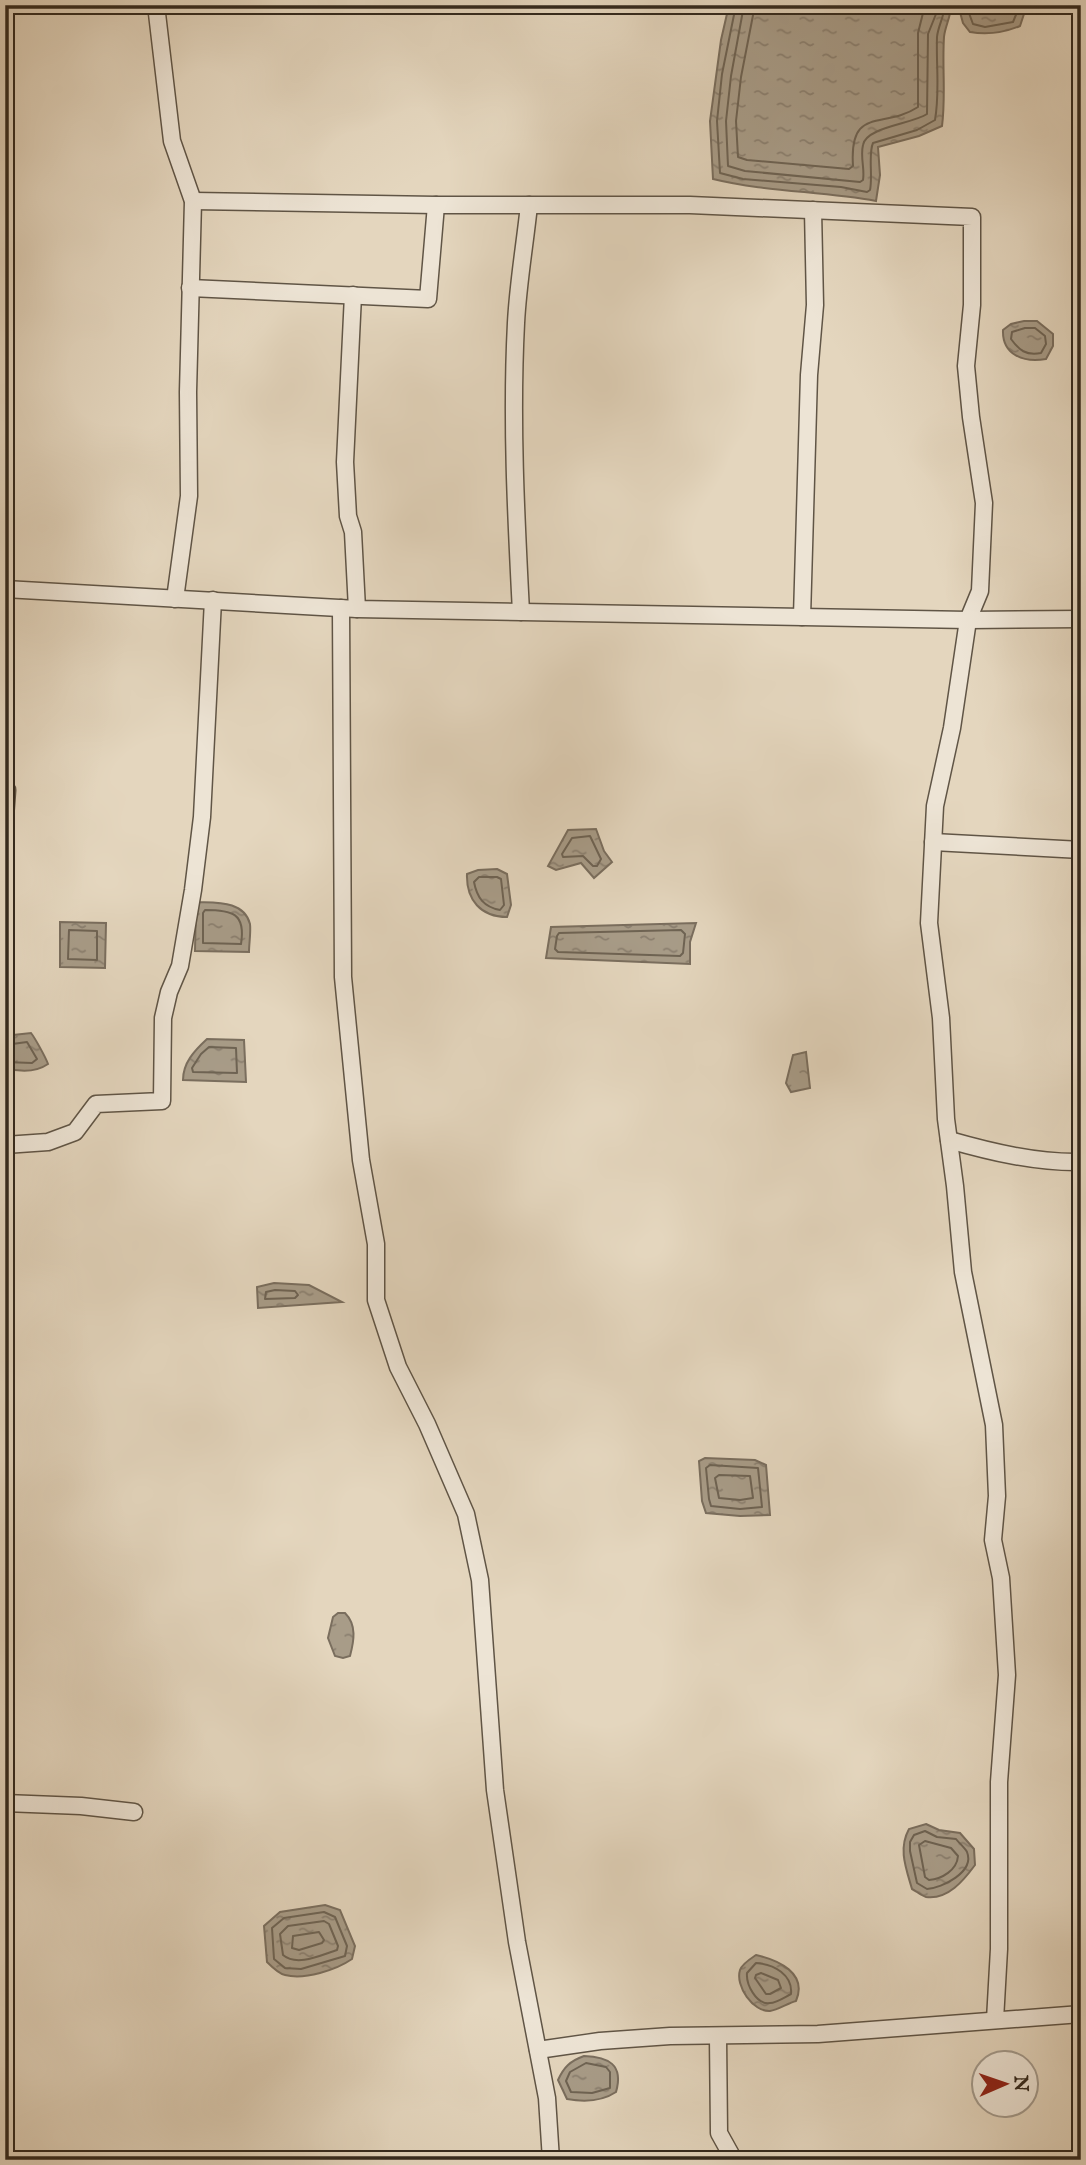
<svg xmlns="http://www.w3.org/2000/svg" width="1086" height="2165" font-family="'IM FELL English',serif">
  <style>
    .water { fill: url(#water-ripples); stroke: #7a6e5e; stroke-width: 2 }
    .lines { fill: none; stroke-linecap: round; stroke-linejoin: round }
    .shore { stroke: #6e6353; stroke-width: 2 }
    .minor-casing { stroke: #605546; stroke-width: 19 }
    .minor { stroke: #ede4d5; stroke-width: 16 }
  </style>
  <defs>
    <pattern id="water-ripples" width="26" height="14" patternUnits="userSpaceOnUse" patternTransform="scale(1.75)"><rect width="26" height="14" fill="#a89c88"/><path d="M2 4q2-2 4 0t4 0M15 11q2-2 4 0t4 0" fill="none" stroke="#8a7f6f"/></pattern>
  </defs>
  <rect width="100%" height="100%" fill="#e4d6be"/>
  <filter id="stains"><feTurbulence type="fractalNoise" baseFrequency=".00286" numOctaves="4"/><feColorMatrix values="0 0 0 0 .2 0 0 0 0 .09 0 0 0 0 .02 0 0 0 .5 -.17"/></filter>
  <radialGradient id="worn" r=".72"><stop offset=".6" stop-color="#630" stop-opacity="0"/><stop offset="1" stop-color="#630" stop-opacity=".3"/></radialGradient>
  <g class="water">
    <path d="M 729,5 L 951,5 C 951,17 945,26 944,37 C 942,67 946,96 942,126 L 919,136 L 878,147 L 880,175 L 876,201 C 822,191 766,192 713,179 L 710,121 L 721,40 Z"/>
    <path d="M 958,5 L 1038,5 L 1024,14 L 1020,26 C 1003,33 987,35 970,32 L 963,23 Z"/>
    <path d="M 1024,321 L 1037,321 L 1053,334 L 1053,346 L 1046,359 C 1024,363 1002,355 1003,330 L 1011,324 Z"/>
    <path d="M 596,829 L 604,851 L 612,862 L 594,878 L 581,863 L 556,870 L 548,866 L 568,830 Z"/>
    <path d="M 497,869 L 507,874 L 511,905 L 507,917 C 481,917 466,900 467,874 L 478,870 Z"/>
    <path d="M 196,902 C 215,903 244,900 250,924 C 251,932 249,944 249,952 L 195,951 Z"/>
    <path d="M 60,922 L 106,923 L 105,968 L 60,967 Z"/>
    <path d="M 696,923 L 690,942 L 690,964 L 546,958 L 551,927 Z"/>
    <path d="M 31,1033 C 35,1038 46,1058 48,1064 C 35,1073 20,1072 5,1068 L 5,1040 L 13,1035 Z"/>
    <path d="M 207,1039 L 244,1040 L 246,1082 L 183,1080 C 183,1063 194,1051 207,1039 Z"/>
    <path d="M 806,1052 L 810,1088 L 791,1092 L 786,1083 L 793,1055 Z"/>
    <path d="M 274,1283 L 309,1285 L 342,1302 L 258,1308 L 257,1287 Z"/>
    <path d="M 705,1458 L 755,1460 L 766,1465 L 770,1515 L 740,1516 L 706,1513 L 702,1501 L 699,1461 Z"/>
    <path d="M 338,1613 L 345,1613 C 357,1625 354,1641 350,1656 L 343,1658 L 335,1656 L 328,1638 L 333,1617 Z"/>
    <path d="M 926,1824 L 939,1830 L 960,1833 L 974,1849 L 975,1865 C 964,1880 948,1900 926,1897 C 922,1896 916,1891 912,1889 C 906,1868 898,1849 909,1829 Z"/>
    <path d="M 325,1905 L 340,1910 L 355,1946 L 352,1959 C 336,1970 305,1980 285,1975 C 279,1974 272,1967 267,1962 L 264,1926 L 280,1912 Z"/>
    <path d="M 756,1955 C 778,1960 808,1973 796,2001 C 788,2003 778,2010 770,2011 C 753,2012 735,1986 740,1970 C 742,1964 750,1959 756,1955 Z"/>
    <path d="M 584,2056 C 608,2057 624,2064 616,2092 C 601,2102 584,2102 567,2099 L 558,2080 C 564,2067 570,2061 584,2056 Z"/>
  </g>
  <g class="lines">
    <g class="shore">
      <path d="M 736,5 L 722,74 L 717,121 L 720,173 L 743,179 L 841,187 L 867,192 L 870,190 C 873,176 868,154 873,143 L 917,130 L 935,120 C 940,92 936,65 937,37 C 938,26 944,17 945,5"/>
      <path d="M 744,5 L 731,76 L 726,121 L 728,166 L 745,171 L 860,182 L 863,180 C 865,169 860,157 863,145 C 866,127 912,124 927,114 L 928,34 L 936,14 L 936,5"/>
      <path d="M 755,5 L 741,77 L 736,121 L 738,157 L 747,160 L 849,169 L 853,166 C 849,105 883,130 918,107 L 918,33 L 925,5"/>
      <path d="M 966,5 L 973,24 L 985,27 L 1013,22 L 1018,10 L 1024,5"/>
      <path d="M 1025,328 L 1035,328 L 1045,336 L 1046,344 L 1041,353 C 1026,356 1019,350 1011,339 L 1012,332 Z"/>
      <path d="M 590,836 L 601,859 L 597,866 L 593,866 L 583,856 L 563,857 L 562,854 L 572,838 Z"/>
      <path d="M 497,877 L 501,879 L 504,905 L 500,910 C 484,907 477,898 474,882 L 479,877 Z"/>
      <path d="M 205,910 C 232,910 246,913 241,944 L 203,943 L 203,913 Z"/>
      <path d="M 69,930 L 97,931 L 97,960 L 68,959 Z"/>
      <path d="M 681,930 L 685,934 L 683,953 L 680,956 L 558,952 L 555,949 L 557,936 L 559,933 Z"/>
      <path d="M 5,1045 L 27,1042 L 37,1059 L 32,1063 L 5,1062"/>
      <path d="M 209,1047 L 236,1048 L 237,1073 L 193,1072 L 192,1068 L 201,1054 Z"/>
      <path d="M 275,1290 L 295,1291 L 298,1295 L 295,1298 L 265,1299 L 266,1292 Z"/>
      <path d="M 710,1465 L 758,1468 L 762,1507 L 740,1509 L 711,1506 L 709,1499 L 706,1468 Z"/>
      <path d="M 719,1475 L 750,1476 L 753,1498 L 740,1500 L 719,1498 L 715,1478 Z"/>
      <path d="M 925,1831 L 937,1837 L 956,1839 C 959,1843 965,1848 967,1852 C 975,1872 942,1888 927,1889 L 917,1883 L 910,1851 L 910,1842 L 914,1835 Z"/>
      <path d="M 925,1841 L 951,1848 L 958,1856 C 957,1870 942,1879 929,1880 L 925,1877 L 919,1845 Z"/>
      <path d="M 324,1912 L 335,1917 L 347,1946 L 345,1956 L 301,1969 L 285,1968 L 274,1959 L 272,1928 L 284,1918 Z"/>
      <path d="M 324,1921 L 329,1924 L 338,1946 L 337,1950 C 321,1955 297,1967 283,1955 L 280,1934 L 288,1926 Z"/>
      <path d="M 319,1932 L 324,1940 L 322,1943 L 299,1950 L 292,1948 L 293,1936 Z"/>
      <path d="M 756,1963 C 774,1964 793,1975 791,1994 C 785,1997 776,2003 770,2003 C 756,2005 746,1984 747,1973 Z"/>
      <path d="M 761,1973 L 778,1980 L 781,1988 L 770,1994 L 766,1994 L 755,1978 L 756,1975 Z"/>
      <path d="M 586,2063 L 606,2067 L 610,2072 L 610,2088 L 592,2093 L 571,2092 L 566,2081 L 570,2072 Z"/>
    </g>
    <g class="minor-casing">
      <g id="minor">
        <path d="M 156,5 L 172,141 L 193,201 L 188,392 L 189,496 L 175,599"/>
        <path d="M 193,201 L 436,205 L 690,205 L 972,217 L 972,305 L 966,366 L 971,417 L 984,503 L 980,591 L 968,620 L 952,728 L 935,806 L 929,923 L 941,1018 L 946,1119 L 955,1186 L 963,1272 L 994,1425 L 997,1496 L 993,1540 L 1001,1578 L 1007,1675 L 999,1782 L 999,1949 L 995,2020"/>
        <path d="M 190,288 L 428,299 L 436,205"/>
        <path d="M 353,295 L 345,462 L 348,516 L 353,532 L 357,609"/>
        <path d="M 5,589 L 357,609 L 968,620 L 1081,619"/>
        <path d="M 341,608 L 343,977 L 361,1160 L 376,1244 L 376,1300 L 398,1367 L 427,1424 L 466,1514 L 480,1580 L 495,1790 L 517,1942 L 547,2098 L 551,2160"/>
        <path d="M 521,612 C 516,516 511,419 516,323 C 518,283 525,244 529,205"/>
        <path d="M 802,617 L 809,375 L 815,305 L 813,210"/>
        <path d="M 5,817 L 7,790"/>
        <path d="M 933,842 L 1081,850"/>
        <path d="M 5,908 L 5,948"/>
        <path d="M 949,1140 C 991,1152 1037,1163 1081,1162"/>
        <path d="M 5,1145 L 48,1142 L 75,1132 L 96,1104 L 162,1101 L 163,1018 L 169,992 L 180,966 L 193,890 L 202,817 L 213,600"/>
        <path d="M 5,1803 L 81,1806 L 134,1812"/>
        <path d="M 718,2037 L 719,2133 L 734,2160"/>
        <path d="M 538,2050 L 600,2041 L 670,2036 L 818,2034 L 1081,2014"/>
      </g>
    </g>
    <use href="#minor" class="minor"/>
  </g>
  <rect width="1086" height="2165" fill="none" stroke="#e4d6be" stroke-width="28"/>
  <rect x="7" y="7" width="1072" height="2151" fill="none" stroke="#342a1e" stroke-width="3.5"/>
  <rect x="14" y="14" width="1058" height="2137" fill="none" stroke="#342a1e" stroke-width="2"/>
  <g transform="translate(1005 2084) rotate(88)"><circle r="33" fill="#ede4d5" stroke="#a39a8c" stroke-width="2"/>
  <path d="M0-5L12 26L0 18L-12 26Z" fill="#8f2418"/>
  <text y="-10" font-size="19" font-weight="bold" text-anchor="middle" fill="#342a1e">N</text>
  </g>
  <rect width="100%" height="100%" filter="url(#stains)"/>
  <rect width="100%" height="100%" fill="url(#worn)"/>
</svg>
